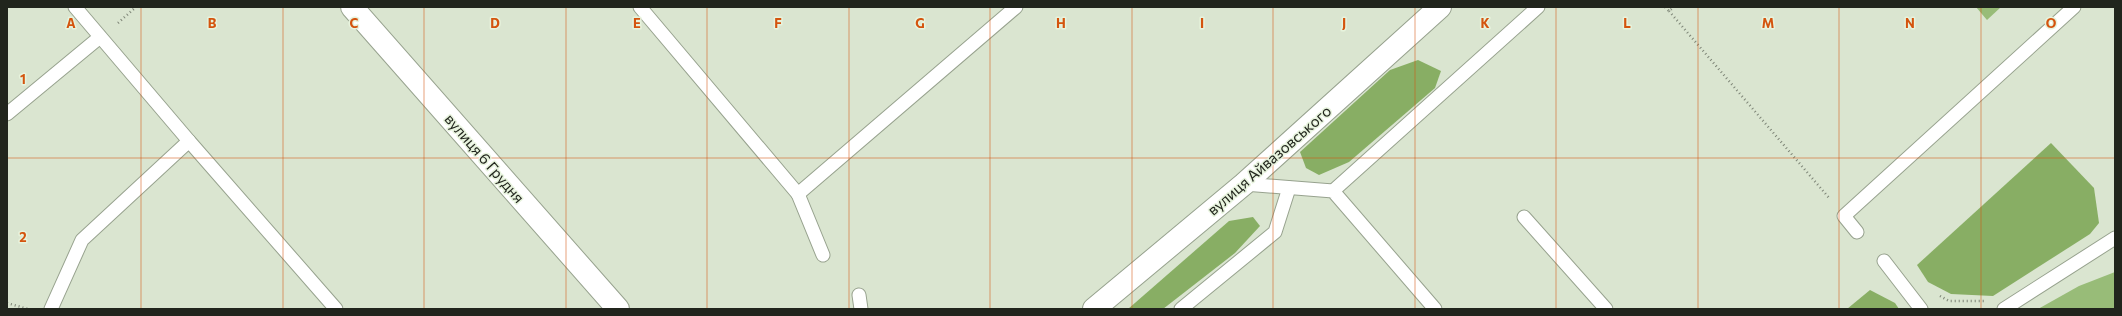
<svg xmlns="http://www.w3.org/2000/svg" width="2122" height="316" font-family="Commissioner,sans-serif">
  <style>
    .green { fill: #98bc78 }
    .forest { fill: #88ae64 }
    .lines { fill: none; stroke-linecap: round; stroke-linejoin: round }
    .lane-casing { stroke: #97a28e; stroke-width: 15 }
    .street-casing { stroke: #97a28e; stroke-width: 24 }
    .secondary-casing { stroke: #97a28e; stroke-width: 24 }
    .path { stroke: #7d8476; stroke-width: 2.5; stroke-dasharray: 1 3; stroke-linecap: butt }
    .lane { stroke: #fff; stroke-width: 13 }
    .street { stroke: #fff; stroke-width: 22 }
    .secondary { stroke: #fff; stroke-width: 22 }
    .grid { fill: none; stroke: #d4540e; stroke-width: 1; stroke-opacity: 0.55 }
    .labels { text-anchor: middle; dominant-baseline: central; stroke-width: 3; stroke-linejoin: round; paint-order: stroke }
    .street-label { font-size: 15px; fill: #21251d; stroke: #e7f3dd }
    .grid-label { font-size: 13px; text-anchor: middle; font-weight: bold; fill: #d4540e; stroke: #e7f3dd; stroke-width: 3; stroke-linejoin: round; paint-order: stroke }
  </style>
  <rect width="100%" height="100%" fill="#dae5d0"/>
  <g class="green">
    <path d="M 1976,7 L 2001,7 L 1987,20 Z"/>
    <path d="M 2115,272 L 2115,309 L 2038,309 L 2079,286 Z"/>
  </g>
  <g class="forest">
    <path d="M 1418,60 L 1441,71 L 1435,88 L 1349,162 L 1319,175 L 1306,168 L 1300,152 L 1390,70 Z"/>
    <path d="M 2051,143 L 2094,188 L 2099,223 L 2090,234 L 1993,296 L 1951,294 L 1928,282 L 1917,265 Z"/>
    <path d="M 1253,217 L 1260,226 L 1235,253 L 1163,309 L 1128,309 L 1229,221 Z"/>
    <path d="M 1870,290 L 1895,303 L 1899,309 L 1847,309 Z"/>
  </g>
  <g class="lines">
    <g class="lane-casing">
      <g id="lane">
        <path d="M 75,7 L 189,141"/>
        <path d="M 640,7 L 798,194"/>
        <path d="M 7,114 L 100,37"/>
        <path d="M 1244,184 L 1333,191 L 1435,309"/>
        <path d="M 1333,191 L 1538,7"/>
        <path d="M 1524,217 L 1606,309"/>
        <path d="M 1857,232 L 1844,216 L 2074,7"/>
        <path d="M 823,255 L 798,194 L 1016,7"/>
        <path d="M 1884,261 L 1921,309"/>
        <path d="M 859,295 L 861,309"/>
        <path d="M 51,309 L 82,240 L 189,141 L 336,309"/>
        <path d="M 1181,309 L 1275,232 L 1289,188"/>
        <path d="M 2004,309 L 2115,238"/>
      </g>
    </g>
    <g class="street-casing">
      <path id="street" d="M 1094,309 L 1244,184 L 1440,7"/>
    </g>
    <g class="secondary-casing">
      <path id="secondary" d="M 352,7 L 618,309"/>
    </g>
    <g class="path">
      <path d="M 1665,7 L 1669,11 L 1674,7"/>
      <path d="M 1669,11 L 1830,199"/>
      <path d="M 118,23 L 136,7"/>
      <path d="M 1940,296 L 1949,301 L 1984,301"/>
      <path d="M 7,303 L 28,309"/>
    </g>
    <use href="#lane" class="lane"/>
    <use href="#street" class="street"/>
    <use href="#secondary" class="secondary"/>
  </g>
  <path class="grid" d="M 141,7 L 141,309M 283,7 L 283,309M 424,7 L 424,309M 566,7 L 566,309M 707,7 L 707,309M 849,7 L 849,309M 990,7 L 990,309M 1132,7 L 1132,309M 1273,7 L 1273,309M 1415,7 L 1415,309M 1556,7 L 1556,309M 1698,7 L 1698,309M 1839,7 L 1839,309M 1981,7 L 1981,309M 7,158 L 2115,158"/>
  <g class="labels">
    <g class="street-label">
      <text transform="translate(485 158) rotate(49)">вулиця 6 Грудня</text>
      <text transform="translate(1269 160) rotate(-41)">вулиця Айвазовського</text>
    </g>
  </g>
  <g class="grid-label">
    <text x="71" y="28">A</text>
    <text x="212" y="28">B</text>
    <text x="354" y="28">C</text>
    <text x="495" y="28">D</text>
    <text x="637" y="28">E</text>
    <text x="778" y="28">F</text>
    <text x="920" y="28">G</text>
    <text x="1061" y="28">H</text>
    <text x="1202" y="28">I</text>
    <text x="1344" y="28">J</text>
    <text x="1485" y="28">K</text>
    <text x="1627" y="28">L</text>
    <text x="1768" y="28">M</text>
    <text x="1910" y="28">N</text>
    <text x="2051" y="28">O</text>
    <text x="23" y="84">1</text>
    <text x="23" y="242">2</text>
  </g>
  <rect width="2122" height="316" fill="none" stroke="#21251d" stroke-width="16"/>
</svg>
